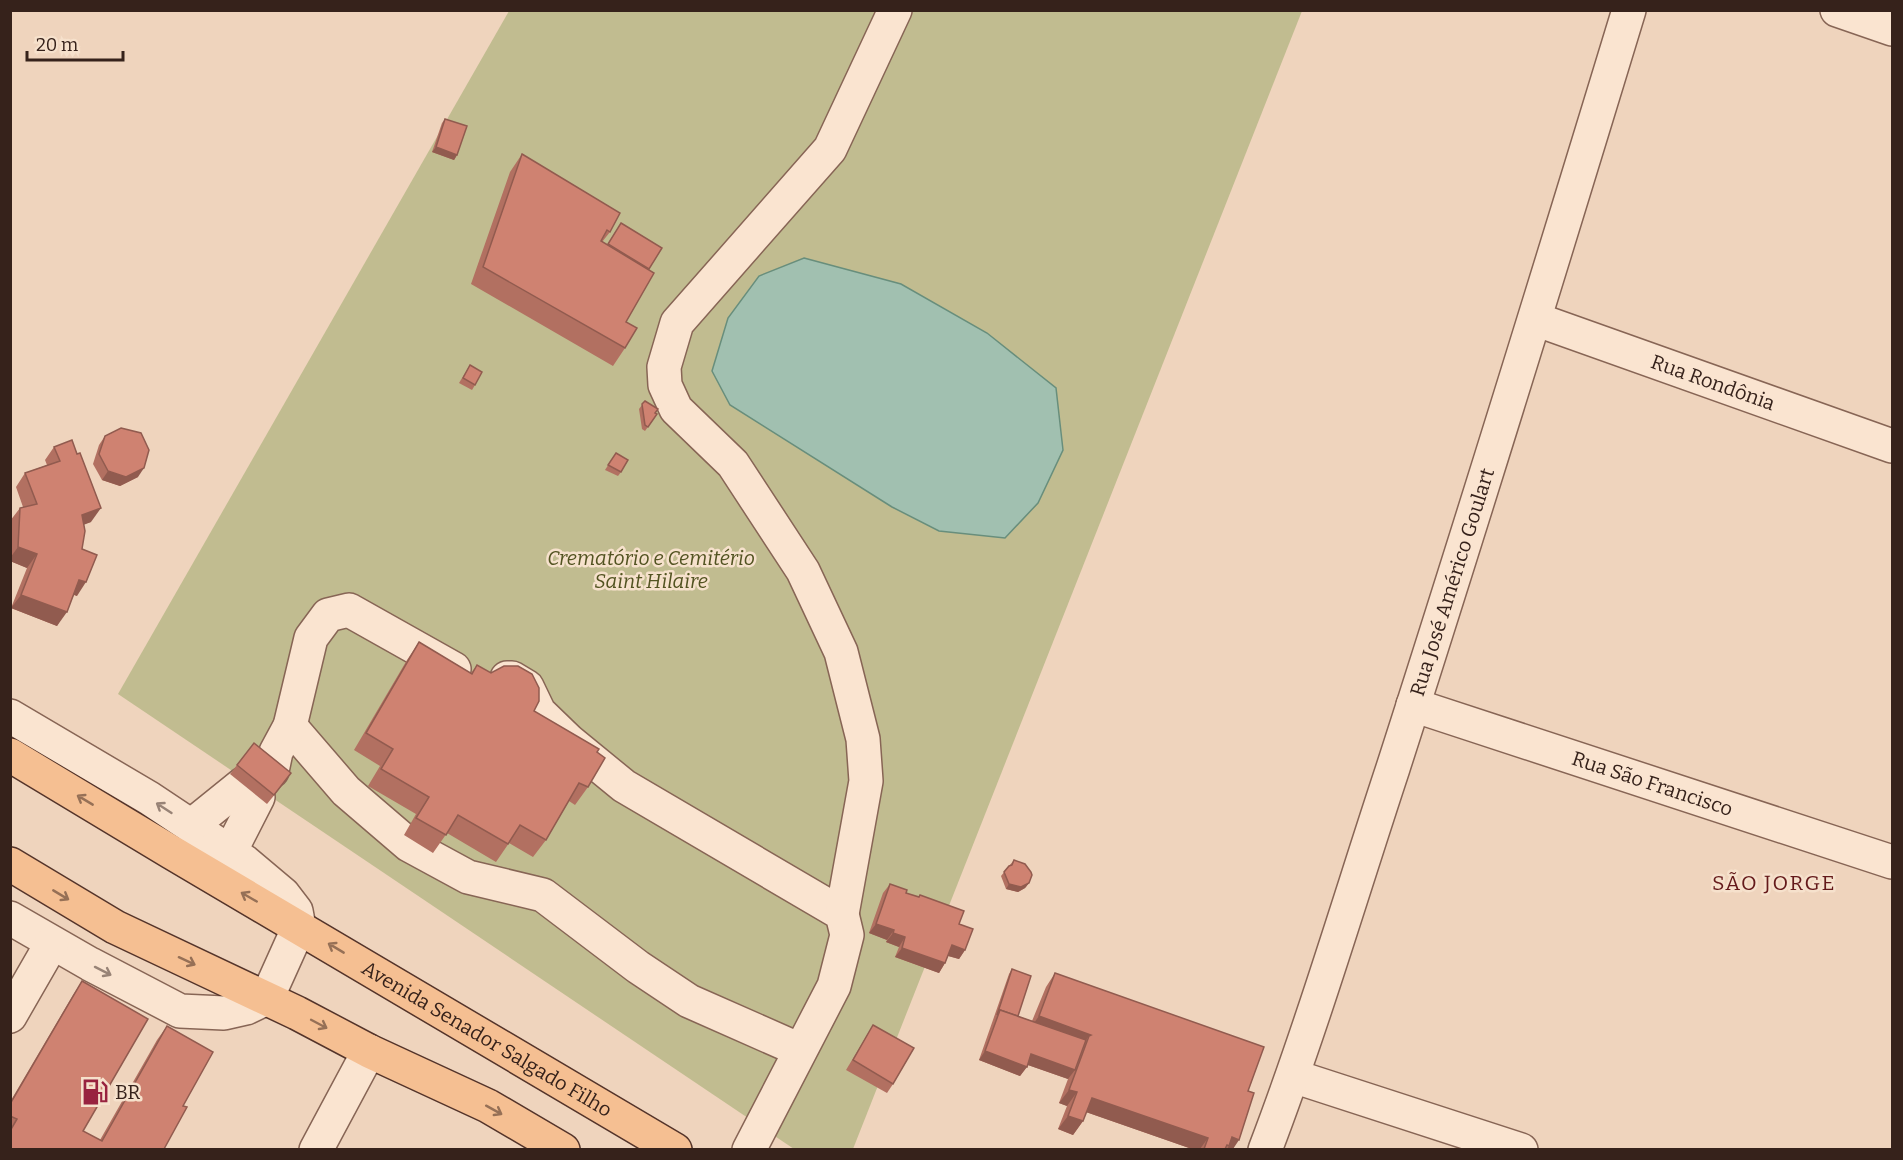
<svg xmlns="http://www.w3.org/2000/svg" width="1903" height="1160" font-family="Bitter,serif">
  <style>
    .cemetery { fill: #c1bc90 }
    .water { fill: #a1c0b0; stroke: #688e7c; stroke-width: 1.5 }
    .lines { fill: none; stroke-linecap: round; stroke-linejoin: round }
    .minor-casing { stroke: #876555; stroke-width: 36 }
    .major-casing { stroke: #54342a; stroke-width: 36 }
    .minor { stroke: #fae4d0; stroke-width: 33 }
    .major { stroke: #f5bf92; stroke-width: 33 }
    .wall { fill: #b27061 }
    .shaded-wall { fill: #915b4f }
    .building { fill: #cf8271; stroke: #915b4f; stroke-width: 1.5 }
    .oneway { stroke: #967056 }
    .oneway2 { stroke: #988376 }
    .labels { text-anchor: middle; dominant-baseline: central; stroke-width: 5; stroke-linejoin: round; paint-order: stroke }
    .street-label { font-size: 20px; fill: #36221b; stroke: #f6e1cc }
    .park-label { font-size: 20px; font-style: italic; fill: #525321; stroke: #f6e1cc }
    .poi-label { font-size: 20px; fill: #36221b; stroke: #f6e1cc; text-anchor: start }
    .neighbourhood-label { font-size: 21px; letter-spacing: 1.5px; fill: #64191a; stroke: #f6e1cc }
  </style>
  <rect width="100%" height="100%" fill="#efd4bd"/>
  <path class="cemetery" d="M 509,11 L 1302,11 L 853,1149 L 794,1149 L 118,694 Z"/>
  <path class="water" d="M 804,258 L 901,284 L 987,333 L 1056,388 L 1063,450 L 1038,503 L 1005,538 L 939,531 L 892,507 L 730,405 L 712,371 L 728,318 L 759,276 Z"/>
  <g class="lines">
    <g class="minor-casing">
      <g id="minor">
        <path d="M 1837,10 L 1892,29"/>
        <path id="s1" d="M 1535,319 L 1892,446"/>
        <path d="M 507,678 L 512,678 L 527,687 L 539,712 L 569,741 L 624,786 L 842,914 L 847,935 L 834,986 L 749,1150"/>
        <path id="s2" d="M 1413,705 L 1892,862"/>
        <path d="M 10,716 L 149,798 L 245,862 L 283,894 L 296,911 L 299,927 L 267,998 L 246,1008 L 224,1013 L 180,1011 L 90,964 L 10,918"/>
        <path d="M 290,726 L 346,791 L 409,845 L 468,877 L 543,895 L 638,967 L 689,1001 L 800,1050"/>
        <path d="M 272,771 L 276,752 L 290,726 L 311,638 L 328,615 L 349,610 L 454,669"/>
        <path d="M 191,826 L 243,784"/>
        <path d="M 230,852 L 258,797"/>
        <path d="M 842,914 L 866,781 L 863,739 L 841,652 L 803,571 L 733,464 L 676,409 L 665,385 L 664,367 L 677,323 L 830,149 L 895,10"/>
        <path d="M 10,1016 L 52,943"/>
        <path d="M 1293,1076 L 1521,1150"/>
        <path d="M 316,1150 L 369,1051"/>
        <path id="s3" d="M 1265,1150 C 1313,1024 1351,895 1393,768 C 1474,516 1552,263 1629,10"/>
      </g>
    </g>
    <g class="major-casing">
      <g id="major">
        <path id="s4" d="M 10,755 L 171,852 L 675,1150"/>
        <path d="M 10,864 L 115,927 L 297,1013 L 369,1051 L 488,1106 L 563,1150"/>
      </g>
    </g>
    <use href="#minor" class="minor"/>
    <use href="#major" class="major"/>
  </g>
  <g class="wall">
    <path d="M 445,119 L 457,155 L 454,160 L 432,152 L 442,123 Z"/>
    <path d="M 522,154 L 610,232 L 602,242 L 607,245 L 621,223 L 662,248 L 649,269 L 626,322 L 625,348 L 613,366 L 471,284 L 510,172 Z"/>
    <path d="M 470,365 L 475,385 L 472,390 L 459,383 Z"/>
    <path d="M 645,401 L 655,413 L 657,414 L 645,431 L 642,429 L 639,409 Z"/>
    <path d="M 105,436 L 138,477 L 120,486 L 102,480 L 93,464 L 99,445 Z"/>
    <path d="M 54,447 L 91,522 L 84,524 L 82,549 L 77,596 L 74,595 L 57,626 L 11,608 L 27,568 L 10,561 L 10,521 L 20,508 L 23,507 L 16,487 L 25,473 L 47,465 L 45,460 Z"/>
    <path d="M 616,453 L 621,472 L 618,476 L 605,470 Z"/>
    <path d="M 419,642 L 471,673 L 477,665 L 534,711 L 597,752 L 588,787 L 575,805 L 569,801 L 546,840 L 533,857 L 509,843 L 496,862 L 447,833 L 433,853 L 404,835 L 416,814 L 368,786 L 380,766 L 354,750 L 407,660 Z"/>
    <path d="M 237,765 L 285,782 L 267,804 L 230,774 Z"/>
    <path d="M 1014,860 L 1029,883 L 1025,888 L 1018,892 L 1006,889 L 1001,876 Z"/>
    <path d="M 890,884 L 959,924 L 965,950 L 959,959 L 948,956 L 945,963 L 939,973 L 895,957 L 899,947 L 886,942 L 887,940 L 869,933 L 883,893 Z"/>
    <path d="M 1012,969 L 1018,1016 L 1032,1021 L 1046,987 L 1055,973 L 1248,1091 L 1233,1149 L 1192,1149 L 1086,1112 L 1083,1121 L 1073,1135 L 1058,1129 L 1067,1106 L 1059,1103 L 1068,1079 L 1028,1065 L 1020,1076 L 979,1060 L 1009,974 Z"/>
    <path d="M 82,981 L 83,1131 L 100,1140 L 157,1040 L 167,1026 L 183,1106 L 164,1149 L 10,1149 L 10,1102 L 73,995 Z"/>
    <path d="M 873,1025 L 893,1084 L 887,1093 L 846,1070 Z"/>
  </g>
  <g class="shaded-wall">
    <path d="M 436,147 L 457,155 L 454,160 L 432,152 Z"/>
    <path d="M 144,468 L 138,477 L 120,486 L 102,480 L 108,471 Z"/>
    <path d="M 101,508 L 91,522 L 73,529 L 82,515 Z"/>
    <path d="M 18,547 L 37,554 L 27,568 L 10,561 L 10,558 Z"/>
    <path d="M 79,580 L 86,582 L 77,596 L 70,593 Z"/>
    <path d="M 21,595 L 67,612 L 57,626 L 11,608 Z"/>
    <path d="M 1029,883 L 1025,888 L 1018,892 L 1006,889 L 1009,884 Z"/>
    <path d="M 876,924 L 894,930 L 887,940 L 869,933 Z"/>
    <path d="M 893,933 L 905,937 L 899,947 L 886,942 Z"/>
    <path d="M 952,945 L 965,950 L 959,959 L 945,955 Z"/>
    <path d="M 902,948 L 945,963 L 939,973 L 895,957 Z"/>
    <path d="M 1039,1016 L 1091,1035 L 1089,1036 L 1080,1048 L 1029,1030 Z"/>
    <path d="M 985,1051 L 1027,1067 L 1020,1076 L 979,1060 Z"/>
    <path d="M 1031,1054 L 1075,1070 L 1068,1079 L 1025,1064 Z"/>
    <path d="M 1069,1090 L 1077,1092 L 1067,1106 L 1059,1103 Z"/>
    <path d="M 1092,1098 L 1208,1138 L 1200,1149 L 1192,1149 L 1083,1111 Z"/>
    <path d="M 1068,1116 L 1083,1121 L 1073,1135 L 1058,1129 Z"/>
    <path d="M 1232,1137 L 1239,1140 L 1233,1149 L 1227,1149 L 1229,1146 Z"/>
  </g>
  <g class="building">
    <path d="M 445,119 L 467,126 L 457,155 L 436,147 Z"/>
    <path d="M 522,154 L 620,213 L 610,232 L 607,230 L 601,241 L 654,273 L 626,322 L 637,328 L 625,348 L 483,267 Z"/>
    <path d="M 621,223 L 662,248 L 649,269 L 608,244 Z"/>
    <path d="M 470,365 L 482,372 L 475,385 L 463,378 Z"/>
    <path d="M 645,401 L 658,409 L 655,413 L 657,414 L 648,427 L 645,425 L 642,404 Z"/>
    <path d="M 121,428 L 141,433 L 149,450 L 144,468 L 126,477 L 108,471 L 99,454 L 105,436 Z"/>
    <path d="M 72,440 L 77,454 L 80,453 L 101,508 L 82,515 L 85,531 L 82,549 L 97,555 L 86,582 L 79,580 L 67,612 L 21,595 L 37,554 L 18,547 L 20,508 L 37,504 L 25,473 L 60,461 L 54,447 Z"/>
    <path d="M 616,453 L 628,460 L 621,472 L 608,465 Z"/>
    <path d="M 419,642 L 472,674 L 477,665 L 491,673 L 504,666 L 518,666 L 532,674 L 539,688 L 539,701 L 534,711 L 599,749 L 597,752 L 605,758 L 588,787 L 579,783 L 546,840 L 520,825 L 508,844 L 458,815 L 446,835 L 416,818 L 429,797 L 381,769 L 393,749 L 366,733 Z"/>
    <path d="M 254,743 L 291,773 L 274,795 L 237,765 Z"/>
    <path d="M 1014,860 L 1025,864 L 1031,872 L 1032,875 L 1029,883 L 1021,887 L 1009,884 L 1004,872 L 1009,866 L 1012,865 Z"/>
    <path d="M 890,884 L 907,890 L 906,893 L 919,897 L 920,895 L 964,911 L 959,924 L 973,929 L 965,950 L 952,945 L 945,963 L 902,948 L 905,937 L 893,933 L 894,930 L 876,924 Z"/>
    <path d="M 1012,969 L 1031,976 L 1018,1016 L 1000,1010 L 997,1015 Z"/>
    <path d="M 1055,973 L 1264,1047 L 1248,1091 L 1254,1093 L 1239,1140 L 1232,1137 L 1229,1146 L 1227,1145 L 1225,1149 L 1204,1149 L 1208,1138 L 1092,1098 L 1083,1121 L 1068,1116 L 1077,1092 L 1069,1090 L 1089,1036 L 1091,1035 L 1039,1016 Z"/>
    <path d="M 82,981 L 148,1019 L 83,1131 L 102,1141 L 167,1026 L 213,1052 L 183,1106 L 187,1107 L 164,1149 L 10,1149 L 10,1131 L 17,1119 L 10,1116 L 10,1104 Z"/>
    <path d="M 1000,1010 L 1086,1040 L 1075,1070 L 1031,1054 L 1027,1067 L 985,1051 Z"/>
    <path d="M 873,1025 L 914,1048 L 893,1084 L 853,1060 Z"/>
  </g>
  <defs><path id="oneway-shaft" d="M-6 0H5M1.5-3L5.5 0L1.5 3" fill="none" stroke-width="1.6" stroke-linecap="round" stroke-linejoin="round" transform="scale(1.5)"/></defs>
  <g class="oneway">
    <use href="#oneway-shaft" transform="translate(85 800) rotate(-149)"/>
    <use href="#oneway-shaft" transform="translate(61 895) rotate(31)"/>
    <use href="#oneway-shaft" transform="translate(249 897) rotate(-150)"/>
    <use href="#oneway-shaft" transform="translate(336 948) rotate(-149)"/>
    <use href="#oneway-shaft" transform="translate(187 961) rotate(25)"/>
    <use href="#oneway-shaft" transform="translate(319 1024) rotate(28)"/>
    <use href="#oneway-shaft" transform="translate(494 1110) rotate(29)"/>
  </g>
  <g class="oneway2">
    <use href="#oneway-shaft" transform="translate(164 808) rotate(-147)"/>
    <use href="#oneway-shaft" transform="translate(103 971) rotate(27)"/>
  </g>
  <defs>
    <g id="fuel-bare" transform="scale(2.07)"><path d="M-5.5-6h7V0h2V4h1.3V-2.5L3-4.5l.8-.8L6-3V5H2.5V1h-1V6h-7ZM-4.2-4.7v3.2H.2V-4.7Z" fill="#98233f" stroke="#f6e1cc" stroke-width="2.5" paint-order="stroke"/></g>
  </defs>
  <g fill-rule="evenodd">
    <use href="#fuel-bare" x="95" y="1092"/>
  </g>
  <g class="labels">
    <g class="street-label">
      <text stroke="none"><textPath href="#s1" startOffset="189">Rua Rondônia</textPath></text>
      <text stroke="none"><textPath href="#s3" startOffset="598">Rua José Américo Goulart</textPath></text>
      <text stroke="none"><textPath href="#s2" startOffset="252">Rua São Francisco</textPath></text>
      <text stroke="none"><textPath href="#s4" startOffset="555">Avenida Senador Salgado Filho</textPath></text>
    </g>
    <g class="park-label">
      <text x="651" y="558">Crematório e Cemitério<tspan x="651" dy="23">Saint Hilaire</tspan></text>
    </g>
    <g class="poi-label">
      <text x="115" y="1092">BR</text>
    </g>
    <g class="neighbourhood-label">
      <text x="1774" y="883">SÃO JORGE</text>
    </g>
  </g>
  <rect width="1903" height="1160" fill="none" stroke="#36221b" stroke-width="24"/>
  <path d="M27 51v9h96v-9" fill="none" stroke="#36221b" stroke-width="3"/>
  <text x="36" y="51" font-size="18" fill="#36221b" stroke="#f6e1cc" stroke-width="4.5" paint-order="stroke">20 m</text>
</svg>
